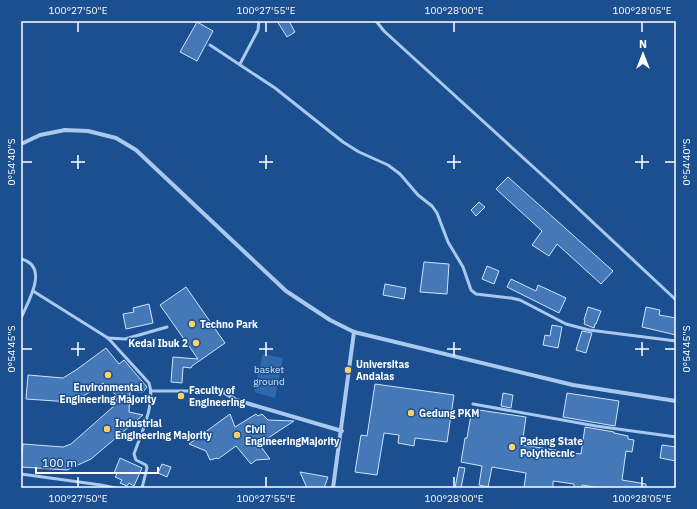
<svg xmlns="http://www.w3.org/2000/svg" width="697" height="509" font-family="'IBM Plex Sans',sans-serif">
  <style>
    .green { fill: #2e69ad }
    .building { fill: #4478b7; stroke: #cfe3fa }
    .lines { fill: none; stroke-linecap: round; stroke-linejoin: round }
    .lane { stroke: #a9c9ee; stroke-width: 3 }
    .street { stroke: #a9c9ee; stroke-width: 4 }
    .ticks { fill: none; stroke: #fff; stroke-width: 1.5 }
    .poi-dot { fill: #ffd166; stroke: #1b4f8f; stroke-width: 1.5 }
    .labels { text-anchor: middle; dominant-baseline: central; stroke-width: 3; stroke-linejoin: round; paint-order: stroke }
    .poi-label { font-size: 10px; font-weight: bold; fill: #fff; stroke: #1b4f8f; text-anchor: start }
    .park-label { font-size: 10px; fill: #cfe3fa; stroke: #1b4f8f }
    .neatline { fill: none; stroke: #fff; stroke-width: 1.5 }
    .ticks-label { font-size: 10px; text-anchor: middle; fill: #fff }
  </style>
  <rect width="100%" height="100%" fill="#1b4f8f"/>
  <path class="green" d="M 263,354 L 283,358 L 275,398 L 254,392 Z"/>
  <g class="building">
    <path d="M 277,21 L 289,21 L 295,32 L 287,37 Z"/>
    <path d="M 197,22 L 213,31 L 197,61 L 180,52 Z"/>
    <path d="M 508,177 L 613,271 L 601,284 L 557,244 L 549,256 L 532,245 L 542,231 L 496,189 Z"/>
    <path d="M 479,202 L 485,207 L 476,216 L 471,210 Z"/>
    <path d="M 424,262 L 449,264 L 447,294 L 420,292 Z"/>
    <path d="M 487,266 L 499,271 L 494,284 L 482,279 Z"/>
    <path d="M 511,279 L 536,291 L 538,285 L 566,298 L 559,313 L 507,287 Z"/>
    <path d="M 385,284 L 406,288 L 404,299 L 383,295 Z"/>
    <path d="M 186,287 L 225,343 L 192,366 L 191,368 L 183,367 L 182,383 L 171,382 L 173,357 L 198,359 L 160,305 Z"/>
    <path d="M 149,304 L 153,323 L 126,329 L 123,314 L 134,312 L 133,308 Z"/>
    <path d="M 588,307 L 601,311 L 596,324 L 595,324 L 594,328 L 584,324 L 585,321 L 584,320 Z"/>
    <path d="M 646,307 L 660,310 L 659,315 L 676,318 L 676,335 L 642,327 Z"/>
    <path d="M 552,325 L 562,327 L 558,348 L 543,345 L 545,335 L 550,336 Z"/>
    <path d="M 582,331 L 592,333 L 586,353 L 576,350 Z"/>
    <path d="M 106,348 L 119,364 L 124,360 L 147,387 L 143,392 L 130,391 L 129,412 L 143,415 L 91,459 L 67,470 L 21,467 L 23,444 L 63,447 L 71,444 L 114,406 L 116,402 L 116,395 L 103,383 L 82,397 L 70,402 L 26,399 L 28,375 L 63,378 L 76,370 Z"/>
    <path d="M 375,384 L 454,395 L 447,442 L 415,438 L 414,446 L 398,443 L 399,435 L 384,433 L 377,475 L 355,472 L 361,435 L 367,436 Z"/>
    <path d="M 503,393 L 513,395 L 511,408 L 501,406 Z"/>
    <path d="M 567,393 L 619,401 L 615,426 L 563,417 Z"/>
    <path d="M 472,409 L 526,417 L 522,445 L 581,454 L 585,427 L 614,432 L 614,433 L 628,436 L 628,439 L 634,440 L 632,452 L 626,451 L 622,480 L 646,484 L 646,488 L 600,488 L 582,485 L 582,488 L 574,488 L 574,484 L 553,481 L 553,488 L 524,488 L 526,473 L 492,467 L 488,487 L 479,485 L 482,466 L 461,462 L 465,438 L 467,438 Z"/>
    <path d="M 230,414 L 235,427 L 256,414 L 258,416 L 262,414 L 268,420 L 294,421 L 259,444 L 270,459 L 256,460 L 251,464 L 236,446 L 218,459 L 217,458 L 210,460 L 206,451 L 189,444 Z"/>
    <path d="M 662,445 L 676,447 L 676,461 L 660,458 Z"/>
    <path d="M 120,458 L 142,468 L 134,486 L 129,483 L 127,486 L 120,483 L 122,480 L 115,477 L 117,474 L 114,473 Z"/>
    <path d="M 162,464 L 171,467 L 167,477 L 158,473 Z"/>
    <path d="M 459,467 L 465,468 L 461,488 L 455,488 Z"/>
    <path d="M 300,472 L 328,477 L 324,488 L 307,488 Z"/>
  </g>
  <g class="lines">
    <g class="lane">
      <path d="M 376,21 L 384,31 L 552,184 L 676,300"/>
      <path d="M 210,45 L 275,88 L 343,142 L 359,152 L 388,165 L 400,174 L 418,195 L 432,206 L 437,213 L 448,242 L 463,267 L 471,290 L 476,294 L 511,298 L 520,300 L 566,324 L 589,330 L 676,341"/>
      <path d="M 240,64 L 258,30 L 259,21"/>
      <path d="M 21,259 C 50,266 28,302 21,318"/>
      <path d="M 33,291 L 108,338 L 149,383 C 156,403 141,434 134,454 L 136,460 L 146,465 L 147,468 L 142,488"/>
      <path d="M 108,338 L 125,339 L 167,327"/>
      <path d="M 151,391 L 222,391"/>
      <path d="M 473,404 L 596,426 L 676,437"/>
      <path d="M 21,474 L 101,485 L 115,488"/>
    </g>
    <g class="street">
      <path d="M 21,144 L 40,135 L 65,130 L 88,131 L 116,138 L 136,150 L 286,291 L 330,320 L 354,332 L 573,385 L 676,401"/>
      <path d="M 222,391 L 236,400 L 342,431"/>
      <path d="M 333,488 L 354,332"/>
    </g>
  </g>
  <path class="ticks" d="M 78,22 L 78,32M 266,22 L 266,32M 454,22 L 454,32M 642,22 L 642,32M 78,155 L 78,169M 266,155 L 266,169M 454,155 L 454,169M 642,155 L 642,169M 22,162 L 32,162M 71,162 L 85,162M 259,162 L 273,162M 447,162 L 461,162M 635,162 L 649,162M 665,162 L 675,162M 78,342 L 78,356M 266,342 L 266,356M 454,342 L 454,356M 642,342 L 642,356M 22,349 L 32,349M 71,349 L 85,349M 259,349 L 273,349M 447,349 L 461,349M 635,349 L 649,349M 665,349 L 675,349M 78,477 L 78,487M 266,477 L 266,487M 454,477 L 454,487M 642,477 L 642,487"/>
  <g class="poi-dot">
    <circle cx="192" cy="324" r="4"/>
    <circle cx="196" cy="343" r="4"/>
    <circle cx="348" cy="370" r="4"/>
    <circle cx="108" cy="375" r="4"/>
    <circle cx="181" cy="396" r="4"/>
    <circle cx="411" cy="413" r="4"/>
    <circle cx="107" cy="429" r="4"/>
    <circle cx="237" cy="435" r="4"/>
    <circle cx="512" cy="447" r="4"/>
  </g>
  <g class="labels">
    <g class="poi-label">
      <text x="200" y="324">Techno Park</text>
      <text x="188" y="343" text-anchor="end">Kedai Ibuk 2</text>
      <text x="356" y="364">Universitas<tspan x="356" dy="12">Andalas</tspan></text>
      <text x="108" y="387" text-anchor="middle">Environmental<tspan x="108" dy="12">Engineering Majority</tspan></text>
      <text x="189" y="390">Faculty of<tspan x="189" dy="12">Engineering</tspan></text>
      <text x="419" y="413">Gedung PKM</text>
      <text x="115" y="423">Industrial<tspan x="115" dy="12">Engineering Majority</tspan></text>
      <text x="245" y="429">Civil<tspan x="245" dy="12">EngineeringMajority</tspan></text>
      <text x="520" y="441">Padang State<tspan x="520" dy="12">Polythecnic</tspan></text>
    </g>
    <g class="park-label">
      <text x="269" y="369">basket<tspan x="269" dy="12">ground</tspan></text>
    </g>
  </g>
  <rect width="697" height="509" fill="none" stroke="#1b4f8f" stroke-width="44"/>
  <g transform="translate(643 54)" stroke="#1b4f8f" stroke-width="3" paint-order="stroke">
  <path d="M0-3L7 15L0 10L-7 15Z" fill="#ffffff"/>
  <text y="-6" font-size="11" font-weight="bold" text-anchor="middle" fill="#ffffff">N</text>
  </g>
  <path d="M36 467v6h122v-6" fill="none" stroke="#ffffff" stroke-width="2"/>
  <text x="42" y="467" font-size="12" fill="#ffffff" stroke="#1b4f8f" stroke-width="3" paint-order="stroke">100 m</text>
  <rect x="22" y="22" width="653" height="465" class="neatline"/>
  <g class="ticks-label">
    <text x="78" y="14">100°27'50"E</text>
    <text x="266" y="14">100°27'55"E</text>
    <text x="454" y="14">100°28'00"E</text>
    <text x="642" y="14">100°28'05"E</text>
    <text transform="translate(11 162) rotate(-90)" y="4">0°54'40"S</text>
    <text transform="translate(686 162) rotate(-90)" y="4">0°54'40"S</text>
    <text transform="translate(11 349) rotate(-90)" y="4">0°54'45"S</text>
    <text transform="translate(686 349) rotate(-90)" y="4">0°54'45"S</text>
    <text x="78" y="502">100°27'50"E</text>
    <text x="266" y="502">100°27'55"E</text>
    <text x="454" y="502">100°28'00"E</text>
    <text x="642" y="502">100°28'05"E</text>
  </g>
</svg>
